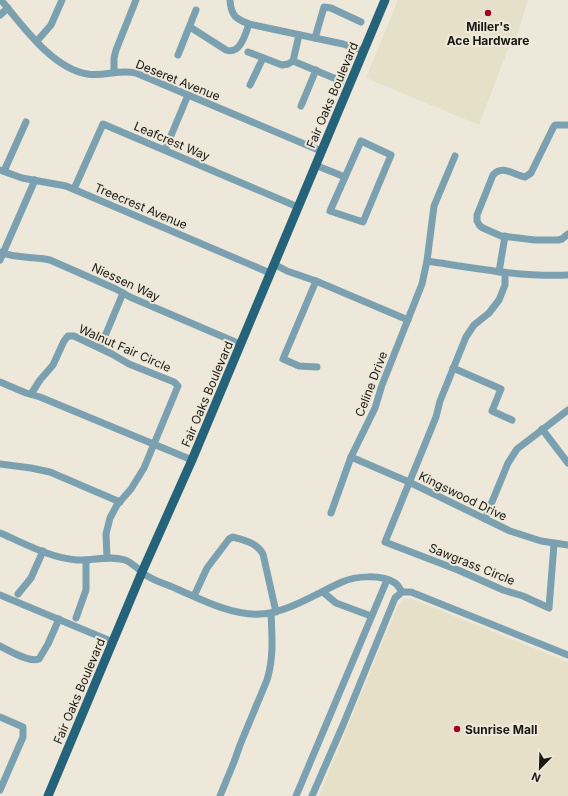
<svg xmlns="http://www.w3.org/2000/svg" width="568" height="796" font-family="Inter,sans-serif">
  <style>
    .built { fill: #e7e0c9 }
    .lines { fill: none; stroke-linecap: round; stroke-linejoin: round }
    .minor { stroke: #7ba1b1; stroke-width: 7 }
    .major { stroke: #246379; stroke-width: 9 }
    .poi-dot { fill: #a20420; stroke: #ede8d9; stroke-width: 1.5 }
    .labels { text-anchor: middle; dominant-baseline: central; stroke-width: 4; stroke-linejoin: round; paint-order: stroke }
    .poi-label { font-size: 12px; font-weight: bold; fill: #1a1812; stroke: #ede8d9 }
    .street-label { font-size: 12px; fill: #1a1812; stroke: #ede8d9 }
  </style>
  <rect width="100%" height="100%" fill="#ede8d9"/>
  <g class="built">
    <path d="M 398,0 L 528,0 L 517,35 L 507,52 L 479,125 L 366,78 Z"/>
    <path d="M 404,599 L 412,599 L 568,662 L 568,796 L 319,796 L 398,605 Z"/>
  </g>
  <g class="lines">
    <g class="minor">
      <path d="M 1,0 C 23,26 52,68 87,74 C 104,77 118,69 136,73 L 321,151"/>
      <path d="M 230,0 C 231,16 236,19 249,24 L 343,44 L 364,51"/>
      <path d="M 0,15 L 8,8"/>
      <path d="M 190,27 L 226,50 C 240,55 245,35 249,24"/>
      <path d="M 315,38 L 324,7 L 331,8 L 361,22"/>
      <path d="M 37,41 L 51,25 L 62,0"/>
      <path d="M 248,52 L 282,65 L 288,64 L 293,61 L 299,35"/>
      <path d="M 178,55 L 196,10"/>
      <path d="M 293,61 L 341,81"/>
      <path d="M 114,72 L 114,58 L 116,50 L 136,0"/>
      <path d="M 250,85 L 263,58"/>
      <path d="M 301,106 L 316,70"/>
      <path d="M 568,125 L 555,125 L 553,128 L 531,173 L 525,177 C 514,175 502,164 493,175 L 477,215 L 477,221 L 480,226 L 483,228 L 501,236 L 535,240 L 558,240 L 562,239 L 568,234"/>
      <path d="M 361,141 L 391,155 L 363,222 L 330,211 Z"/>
      <path d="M 165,150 L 188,95"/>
      <path d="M 315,165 L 345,177"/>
      <path d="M 0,170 L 22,178 L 66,186 L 270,273"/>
      <path d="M 4,171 L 26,122"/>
      <path d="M 74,189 L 103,124 L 298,207"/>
      <path d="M 0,252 C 16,259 33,256 50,260 L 116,289 L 130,297 L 240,344"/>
      <path d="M 0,260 L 35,180"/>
      <path d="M 427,261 C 474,268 520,277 568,275"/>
      <path d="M 274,264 L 287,271 L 316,281 L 408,320"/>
      <path d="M 499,272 L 505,236"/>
      <path d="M 505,273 L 505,285 L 499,300 L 489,313 L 474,325 L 466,337 L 440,401 L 436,417 L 385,542 L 458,570 L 503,590 L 523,596 L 549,608 L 554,544"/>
      <path d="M 316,281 L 283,359 L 299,366 L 317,367"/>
      <path d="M 100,348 L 123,293"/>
      <path d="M 453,368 L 501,389 L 492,411 L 512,420"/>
      <path d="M 0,382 L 26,393 L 40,397 L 192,460"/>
      <path d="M 31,394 L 40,380 L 53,365 L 64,341 L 68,336 L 74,336 L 112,354 L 129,364 L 174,382 L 178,386 L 144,468 L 131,489 L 117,505 L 110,518 L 106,534 L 107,558"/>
      <path d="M 542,429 L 568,463"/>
      <path d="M 351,457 L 409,482 L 510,531 L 541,541 L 568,545"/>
      <path d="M 0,464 L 31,468 L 50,472 L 120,502"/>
      <path d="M 331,513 L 351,457 L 375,408 L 382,385 L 422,284 L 427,261 L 434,206 L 455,156"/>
      <path d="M 485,519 L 508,463 L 517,449 L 568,410"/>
      <path d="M 0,533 C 24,543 50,558 77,560 C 93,561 109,555 125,560 C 135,564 140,572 149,577 C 158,582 168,585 177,589 C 202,600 233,616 260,614 C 287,613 317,593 342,582 C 355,576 382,574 395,583 C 398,585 400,589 402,592"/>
      <path d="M 323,592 L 336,603 L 371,616"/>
      <path d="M 18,594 L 31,578 L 43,551"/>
      <path d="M 0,595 L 113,642"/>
      <path d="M 194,596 L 207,568 L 229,539 L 233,537 C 245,541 256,542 263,554 L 276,612"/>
      <path d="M 76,618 L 86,590 L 86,560"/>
      <path d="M 0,646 C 10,651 29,663 39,659 L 48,644 L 59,619"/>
      <path d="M 0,717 L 23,727 L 23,737 L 0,790"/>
      <path d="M 220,796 L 234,762 L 240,745 L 267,680 C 274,657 272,636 271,613"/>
      <path d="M 296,796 L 387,580"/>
      <path d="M 312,796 L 343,725 L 395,598 L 402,592 L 411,592 L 568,655"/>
    </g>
    <path class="major" d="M 48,796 L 142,572 L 192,460 L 385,0"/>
  </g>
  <g class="poi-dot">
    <circle cx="488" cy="13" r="4"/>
    <circle cx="457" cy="729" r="4"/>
  </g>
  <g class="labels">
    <g class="poi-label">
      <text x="488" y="26">Miller's<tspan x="488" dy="14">Ace Hardware</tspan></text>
      <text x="465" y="729" text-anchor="start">Sunrise Mall</text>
    </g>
    <g class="street-label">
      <text transform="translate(178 80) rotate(22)">Deseret Avenue</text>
      <text transform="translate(332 95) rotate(-67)">Fair Oaks Boulevard</text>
      <text transform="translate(172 141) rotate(23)">Leafcrest Way</text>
      <text transform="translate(141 206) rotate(23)">Treecrest Avenue</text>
      <text transform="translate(126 282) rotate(25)">Niessen Way</text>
      <text transform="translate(125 348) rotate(24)">Walnut Fair Circle</text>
      <text transform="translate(371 384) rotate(-69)">Celine Drive</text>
      <text transform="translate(207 394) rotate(-67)">Fair Oaks Boulevard</text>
      <text transform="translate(463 496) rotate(26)">Kingswood Drive</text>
      <text transform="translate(472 564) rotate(22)">Sawgrass Circle</text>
      <text transform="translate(79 691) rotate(-67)">Fair Oaks Boulevard</text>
    </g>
  </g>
  <g transform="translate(540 768) rotate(203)" stroke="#ede8d9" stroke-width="3" paint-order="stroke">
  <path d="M0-3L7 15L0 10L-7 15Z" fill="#1a1812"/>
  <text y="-6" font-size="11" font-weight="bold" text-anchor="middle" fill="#1a1812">N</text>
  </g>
</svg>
